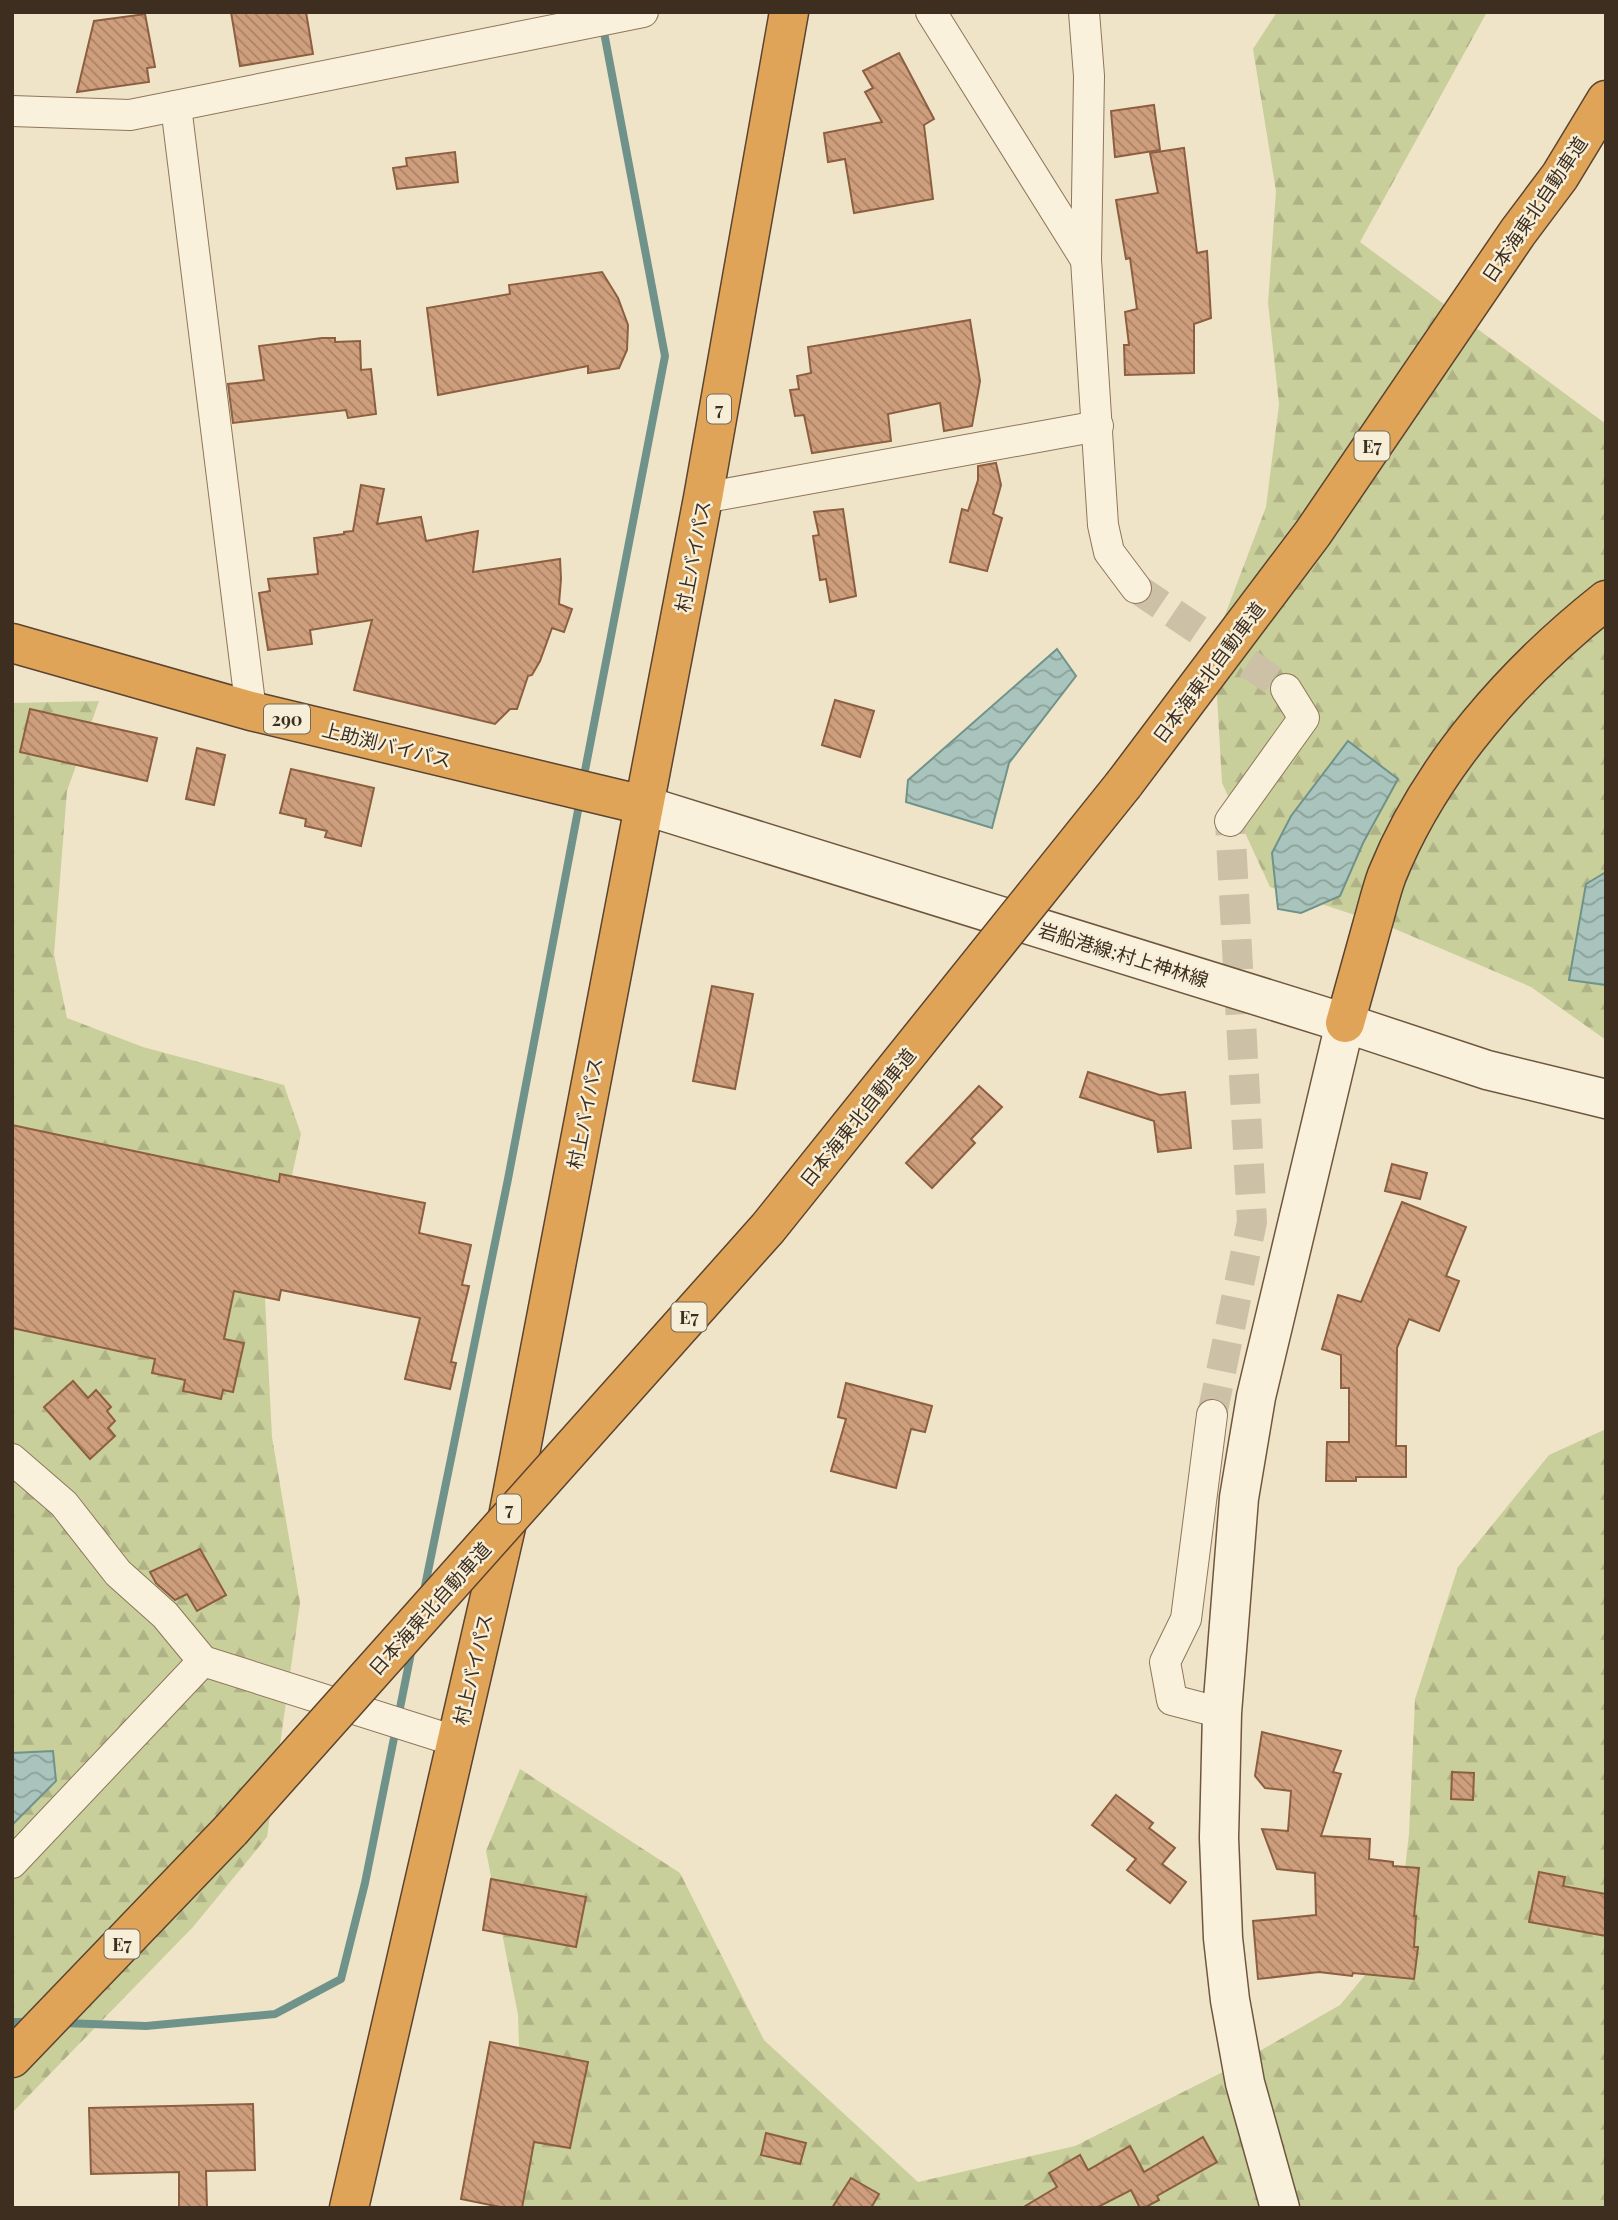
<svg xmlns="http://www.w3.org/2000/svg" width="1618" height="2220" font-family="'Playfair Display','Noto Sans JP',serif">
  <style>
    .forest { fill: url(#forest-firs) }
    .water { fill: url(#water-waves); stroke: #6f938a; stroke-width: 2 }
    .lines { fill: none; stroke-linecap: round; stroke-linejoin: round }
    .stream { stroke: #6f938a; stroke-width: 8 }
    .building { fill: url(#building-back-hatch); stroke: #8d5f41; stroke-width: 2 }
    .street-tunnel { stroke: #ccc0a6; stroke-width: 30; stroke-dasharray: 30 15; stroke-linecap: butt }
    .street-casing { stroke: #8d765c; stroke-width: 32 }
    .secondary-casing { stroke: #6f573f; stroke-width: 41 }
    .highway-casing { stroke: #5b4430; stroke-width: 41 }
    .street { stroke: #faf1dc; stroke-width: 30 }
    .secondary { stroke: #faf1dc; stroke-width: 38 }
    .highway { stroke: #e0a458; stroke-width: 38 }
    .highway-bridge-casing { stroke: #5b4430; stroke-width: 41; stroke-linecap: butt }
    .highway-bridge { stroke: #e0a458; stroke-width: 38 }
    .labels { text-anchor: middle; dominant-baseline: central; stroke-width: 5; stroke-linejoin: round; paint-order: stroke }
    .shield { fill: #f7eed8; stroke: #756857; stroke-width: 2 }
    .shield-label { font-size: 18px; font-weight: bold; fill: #3d2e20 }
    .street-label { font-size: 19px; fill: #3d2e20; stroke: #f7eed8 }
  </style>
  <defs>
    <pattern id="forest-firs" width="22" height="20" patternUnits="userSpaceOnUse" patternTransform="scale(1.75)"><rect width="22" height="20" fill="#c9cf9b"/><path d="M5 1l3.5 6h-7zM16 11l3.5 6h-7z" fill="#aeb285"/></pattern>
    <pattern id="water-waves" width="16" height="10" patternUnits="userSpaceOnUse" patternTransform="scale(1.75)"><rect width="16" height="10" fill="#a9c4bc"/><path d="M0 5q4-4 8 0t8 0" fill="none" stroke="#8ba098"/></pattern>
    <pattern id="building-back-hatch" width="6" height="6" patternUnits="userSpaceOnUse" patternTransform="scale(1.75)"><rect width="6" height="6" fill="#cf9f7d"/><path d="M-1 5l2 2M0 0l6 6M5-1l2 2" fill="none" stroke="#a98266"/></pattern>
  </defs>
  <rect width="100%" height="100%" fill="#f0e4c8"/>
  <g class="forest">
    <path d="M 1277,12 L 1487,12 L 1360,242 L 1606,424 L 1606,1040 L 1531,987 L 1388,926 L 1270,887 L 1222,783 L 1214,644 L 1266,507 L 1279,404 L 1268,303 L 1276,191 L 1253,49 Z"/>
    <path d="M 99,701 L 67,791 L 54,954 L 67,1018 L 143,1047 L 284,1085 L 301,1134 L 265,1299 L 272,1437 L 300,1603 L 267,1837 L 193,1927 L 12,2113 L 12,703 Z"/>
    <path d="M 1606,1429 L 1606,2208 L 503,2208 L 522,2144 L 518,2015 L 486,1851 L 520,1769 L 680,1873 L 764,2040 L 918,2182 L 1075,2146 L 1223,2072 L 1340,2005 L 1397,1937 L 1409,1834 L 1415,1699 L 1458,1567 L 1549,1455 Z"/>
  </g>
  <g class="water">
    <path d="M 1057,649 L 1076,676 L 1009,763 L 992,828 L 906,802 L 908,780 Z"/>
    <path d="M 1348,741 L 1398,779 L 1363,843 L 1340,896 L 1301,913 L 1278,909 L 1272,853 L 1291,816 Z"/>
    <path d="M 1606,872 L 1606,985 L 1569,980 L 1586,884 Z"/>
    <path d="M 53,1751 L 56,1781 L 12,1825 L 12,1753 Z"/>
  </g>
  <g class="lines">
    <g class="stream">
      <path d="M 583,781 L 665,356 L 603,27"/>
      <path d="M 424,1591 L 508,1179 L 580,800"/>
      <path d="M 12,2022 L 30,2022"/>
      <path d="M 64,2023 L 146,2026 L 275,2014 L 341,1979 L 365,1883 L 412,1648"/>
    </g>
  </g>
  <g class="building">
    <path d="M 231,12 L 306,12 L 313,54 L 240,66 Z"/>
    <path d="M 145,14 L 155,67 L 147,68 L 149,82 L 77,92 L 94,21 Z"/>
    <path d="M 899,53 L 934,119 L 924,125 L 933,199 L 854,213 L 845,159 L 828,162 L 824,133 L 882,122 L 865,92 L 873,88 L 863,71 Z"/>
    <path d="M 1154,105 L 1160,150 L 1115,157 L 1111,111 Z"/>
    <path d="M 1184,148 L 1197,253 L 1207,251 L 1211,318 L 1194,324 L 1194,373 L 1125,375 L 1124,345 L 1129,345 L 1125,312 L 1137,309 L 1130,258 L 1126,259 L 1116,200 L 1158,193 L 1150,153 Z"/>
    <path d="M 455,152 L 458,182 L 397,189 L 393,168 L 407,166 L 406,158 Z"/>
    <path d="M 602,272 L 618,298 L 628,325 L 627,350 L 619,368 L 588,373 L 588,366 L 438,395 L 427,308 L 510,294 L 509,285 Z"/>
    <path d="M 970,320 L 980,381 L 972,426 L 944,431 L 940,403 L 888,414 L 891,441 L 812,453 L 804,415 L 795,416 L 790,390 L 799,389 L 797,376 L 811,373 L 808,347 Z"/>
    <path d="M 322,338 L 335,338 L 335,342 L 360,341 L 361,370 L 371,369 L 376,414 L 348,418 L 346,410 L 233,423 L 228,384 L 264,380 L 259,346 Z"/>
    <path d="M 996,463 L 1001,485 L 993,514 L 1002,518 L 987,571 L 950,562 L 962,509 L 968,511 L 978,480 L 978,466 Z"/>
    <path d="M 361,485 L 384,489 L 377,524 L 421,517 L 426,541 L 478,531 L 473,572 L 560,559 L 561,579 L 559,604 L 572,609 L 564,632 L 552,628 L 540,661 L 532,675 L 528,676 L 517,709 L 510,709 L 495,724 L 354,690 L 372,620 L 310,630 L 312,644 L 268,650 L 259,593 L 270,591 L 268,579 L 318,574 L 314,538 L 344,534 L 344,532 L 353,531 Z"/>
    <path d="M 843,509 L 856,596 L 830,602 L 826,579 L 820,580 L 813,536 L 819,535 L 814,512 Z"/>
    <path d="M 835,700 L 874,711 L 860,757 L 822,745 Z"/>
    <path d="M 30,709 L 157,738 L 147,781 L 20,752 Z"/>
    <path d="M 197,748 L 225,755 L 214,805 L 186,799 Z"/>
    <path d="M 291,769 L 374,788 L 361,846 L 325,837 L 327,831 L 305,826 L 306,819 L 280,813 Z"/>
    <path d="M 712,986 L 753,994 L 735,1089 L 693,1081 Z"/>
    <path d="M 1088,1072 L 1160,1095 L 1185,1092 L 1191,1148 L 1158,1152 L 1154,1121 L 1080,1097 Z"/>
    <path d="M 979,1086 L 1002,1107 L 971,1139 L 975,1143 L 932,1188 L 906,1163 Z"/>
    <path d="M 12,1125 L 279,1182 L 280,1174 L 425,1203 L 419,1233 L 471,1245 L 462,1285 L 469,1286 L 451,1362 L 456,1363 L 450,1389 L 405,1379 L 420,1318 L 281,1290 L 279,1300 L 234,1291 L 224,1339 L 244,1343 L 233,1392 L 223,1390 L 221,1399 L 183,1391 L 185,1380 L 152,1373 L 155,1359 L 12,1328 Z"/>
    <path d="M 1392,1164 L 1427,1173 L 1420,1199 L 1385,1191 Z"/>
    <path d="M 1402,1202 L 1466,1227 L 1446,1276 L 1459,1281 L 1439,1331 L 1409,1319 L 1397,1348 L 1396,1446 L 1406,1446 L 1406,1477 L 1356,1477 L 1356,1481 L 1326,1481 L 1327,1442 L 1349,1442 L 1349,1388 L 1341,1388 L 1341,1355 L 1322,1349 L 1338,1295 L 1361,1302 Z"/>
    <path d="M 73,1381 L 88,1398 L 96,1390 L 111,1407 L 107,1411 L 115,1421 L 108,1428 L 115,1436 L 90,1459 L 44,1407 Z"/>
    <path d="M 846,1383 L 932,1406 L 925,1432 L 911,1429 L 896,1488 L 831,1471 L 846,1419 L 838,1417 Z"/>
    <path d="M 200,1549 L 226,1595 L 197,1611 L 187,1594 L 175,1600 L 156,1583 L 150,1572 Z"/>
    <path d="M 1262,1732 L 1341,1751 L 1333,1772 L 1341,1774 L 1321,1836 L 1370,1839 L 1369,1859 L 1393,1862 L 1393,1866 L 1419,1868 L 1414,1916 L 1416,1916 L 1414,1947 L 1418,1947 L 1414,1979 L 1353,1973 L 1352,1976 L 1319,1972 L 1258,1979 L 1253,1921 L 1316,1915 L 1315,1873 L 1277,1869 L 1262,1829 L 1288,1831 L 1291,1791 L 1265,1788 L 1255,1776 Z"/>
    <path d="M 1452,1772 L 1474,1773 L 1473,1800 L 1451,1799 Z"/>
    <path d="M 1116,1795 L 1153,1823 L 1149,1828 L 1175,1848 L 1162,1864 L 1186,1882 L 1170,1903 L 1127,1870 L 1136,1859 L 1092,1825 Z"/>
    <path d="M 1539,1872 L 1565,1877 L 1563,1886 L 1606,1894 L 1606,1936 L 1529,1922 Z"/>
    <path d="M 491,1879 L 586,1897 L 576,1947 L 483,1930 Z"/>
    <path d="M 490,2042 L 588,2062 L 570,2148 L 534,2142 L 522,2208 L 505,2208 L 461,2199 Z"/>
    <path d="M 253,2104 L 255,2170 L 206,2171 L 207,2208 L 179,2208 L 179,2172 L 91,2174 L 89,2108 Z"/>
    <path d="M 766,2133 L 806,2143 L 800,2164 L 761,2155 Z"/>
    <path d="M 1203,2137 L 1217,2162 L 1157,2196 L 1159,2200 L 1144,2208 L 1140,2208 L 1131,2190 L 1096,2208 L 1022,2208 L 1057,2187 L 1049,2173 L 1080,2155 L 1088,2170 L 1130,2146 L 1144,2172 Z"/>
    <path d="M 851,2178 L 879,2194 L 871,2208 L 832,2208 Z"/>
  </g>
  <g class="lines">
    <g class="street-tunnel">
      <path d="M 1136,588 L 1286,689"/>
      <path d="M 1212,1415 L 1252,1222 L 1230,821"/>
    </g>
    <g class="street-casing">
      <g id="street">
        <path d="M 931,12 L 1086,260"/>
        <path d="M 1084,12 L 1089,76 L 1086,260 L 1103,525 L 1109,552 L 1136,588"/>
        <path d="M 176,106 L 251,711"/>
        <path d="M 12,111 L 130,115 L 643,12"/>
        <path d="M 703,498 L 1098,426"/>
        <path d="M 1230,821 L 1304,718 L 1286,689"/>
        <path d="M 1212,1415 L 1186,1619 L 1165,1662 L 1172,1700 L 1222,1713"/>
        <path d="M 12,1459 L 64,1504 L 118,1573 L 165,1615 L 203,1661 L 455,1741"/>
        <path d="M 12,1863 L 203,1661"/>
      </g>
    </g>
    <g class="secondary-casing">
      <g id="secondary">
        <path d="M 643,805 L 1345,1023 L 1487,1070 L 1606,1099"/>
        <path d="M 1280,2208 L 1245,2083 L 1230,2000 L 1223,1938 L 1219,1838 L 1222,1713 L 1239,1498 L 1256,1397 L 1345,1023"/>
      </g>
    </g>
    <g class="highway-casing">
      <g id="highway">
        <path d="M 12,643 L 251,711 L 643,805"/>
        <path d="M 1124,784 L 1313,533 L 1518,232 L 1560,176 L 1606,100"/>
        <path d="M 1345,1023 C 1354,991 1363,958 1372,926 C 1377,909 1381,891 1387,875 C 1431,766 1515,672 1606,600"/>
        <path d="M 12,2058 L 231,1830"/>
        <path d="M 349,2208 L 506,1527 L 703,498 L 789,12"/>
      </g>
    </g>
    <use href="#street" class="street"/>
    <use href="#secondary" class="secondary"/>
    <use href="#highway" class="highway"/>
    <g class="highway-bridge-casing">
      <path id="highway-bridge" d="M 231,1830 L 768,1228 L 1124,784"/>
    </g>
    <use href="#highway-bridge" class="highway-bridge"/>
  </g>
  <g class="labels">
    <g class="shield">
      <rect x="707" y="394.5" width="24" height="29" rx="5"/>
      <rect x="1354.5" y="431.5" width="35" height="29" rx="5"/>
      <rect x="264" y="704.5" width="46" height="29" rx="5"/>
      <rect x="671.5" y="1302.5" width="35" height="29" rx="5"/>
      <rect x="497" y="1494.5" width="24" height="29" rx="5"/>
      <rect x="104.5" y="1929.5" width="35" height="29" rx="5"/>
    </g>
    <g class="shield-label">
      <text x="719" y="409">7</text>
      <text x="1372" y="446">E7</text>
      <text x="287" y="719">290</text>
      <text x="689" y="1317">E7</text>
      <text x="509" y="1509">7</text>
      <text x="122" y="1944">E7</text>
    </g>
    <g class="street-label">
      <text transform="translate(1534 209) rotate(-56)">日本海東北自動車道</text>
      <text transform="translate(692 556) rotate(-79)">村上バイパス</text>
      <text transform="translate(1208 672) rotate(-53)">日本海東北自動車道</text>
      <text transform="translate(387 744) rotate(14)">上助渕バイパス</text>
      <text transform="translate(1124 954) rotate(17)">岩船港線;村上神林線</text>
      <text transform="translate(584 1113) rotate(-79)">村上バイパス</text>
      <text transform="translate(857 1117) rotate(-51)">日本海東北自動車道</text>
      <text transform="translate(429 1608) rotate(-48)">日本海東北自動車道</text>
      <text transform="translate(472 1669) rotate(-77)">村上バイパス</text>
    </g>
  </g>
  <rect width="1618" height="2220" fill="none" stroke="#3d2e20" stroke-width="28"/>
</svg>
